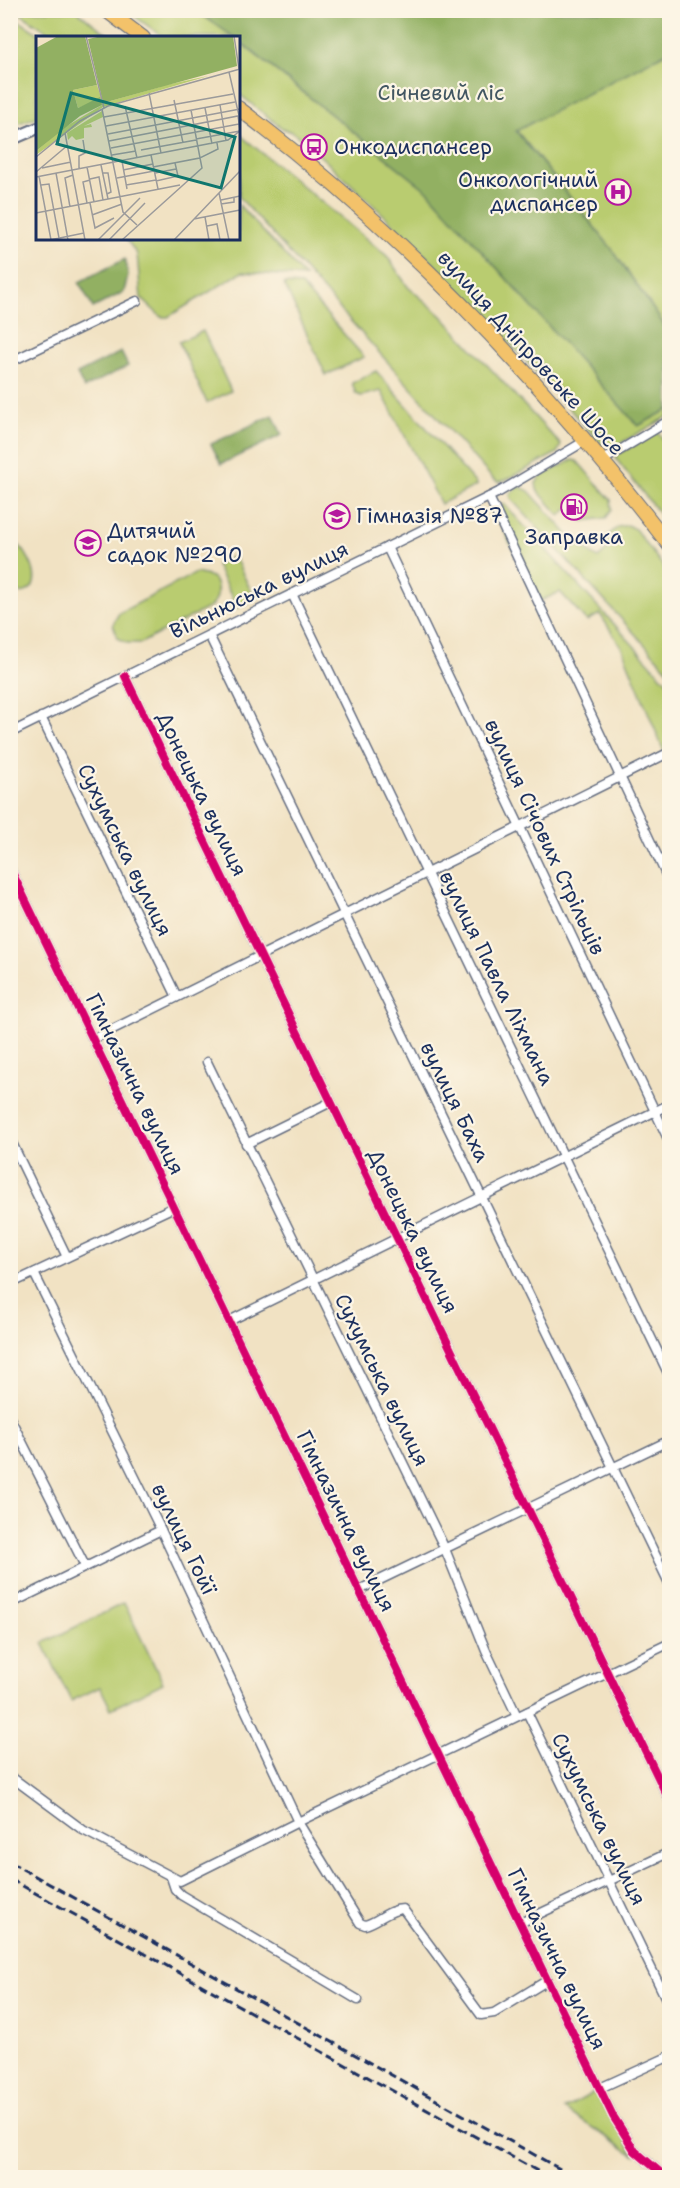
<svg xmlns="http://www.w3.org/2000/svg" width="680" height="2188" font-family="'Shantell Sans',sans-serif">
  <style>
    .green { fill: #b9cc70; stroke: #6a7e67; stroke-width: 1.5 }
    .forest { fill: #92b062; stroke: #567060; stroke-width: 1.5 }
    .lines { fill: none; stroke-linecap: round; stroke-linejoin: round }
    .minor-casing { stroke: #666e81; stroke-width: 11 }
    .tertiary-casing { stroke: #666e81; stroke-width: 14 }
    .primary-casing { stroke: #666e81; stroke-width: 16 }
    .minor { stroke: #fff; stroke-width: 8 }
    .tertiary { stroke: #fff; stroke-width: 10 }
    .primary { stroke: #f3c26a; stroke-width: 14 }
    .rail { stroke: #1b2f5e; stroke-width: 3; stroke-dasharray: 9 4.5; stroke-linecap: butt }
    .cycleway-casing { stroke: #fcf5e5; stroke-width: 11 }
    .cycleway { stroke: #d6006c; stroke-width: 8 }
    .labels { text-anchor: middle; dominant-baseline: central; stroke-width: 4.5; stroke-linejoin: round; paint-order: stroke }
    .park-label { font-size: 21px; fill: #425662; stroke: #fcf5e5 }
    .poi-label { font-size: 21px; fill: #1b2f5e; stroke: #fcf5e5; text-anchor: start }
    .street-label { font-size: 21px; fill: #1b2f5e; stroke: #fcf5e5 }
    .inset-road { fill: none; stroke: #9b9a9b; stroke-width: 1.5 }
    .view { fill: #0f766e; fill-opacity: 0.15; stroke: #0f766e; stroke-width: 3 }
    .inset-edge { fill: none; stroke: #1b2f5e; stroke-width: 3 }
  </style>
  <rect width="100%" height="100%" fill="#fcf5e5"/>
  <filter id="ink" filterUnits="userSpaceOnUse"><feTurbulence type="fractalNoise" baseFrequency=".0167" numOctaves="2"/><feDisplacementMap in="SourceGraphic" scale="12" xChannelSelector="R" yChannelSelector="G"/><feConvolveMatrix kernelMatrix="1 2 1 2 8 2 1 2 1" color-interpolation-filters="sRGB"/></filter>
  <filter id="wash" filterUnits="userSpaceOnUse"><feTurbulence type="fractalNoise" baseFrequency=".008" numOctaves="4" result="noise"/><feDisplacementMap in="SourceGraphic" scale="24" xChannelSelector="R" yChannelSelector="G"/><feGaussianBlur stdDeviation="1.35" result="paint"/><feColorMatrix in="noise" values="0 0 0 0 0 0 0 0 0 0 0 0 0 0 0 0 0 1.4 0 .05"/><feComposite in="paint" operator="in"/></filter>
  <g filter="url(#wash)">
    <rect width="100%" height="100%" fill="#f1e2c3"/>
    <g class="green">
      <path d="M 16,11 L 77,11 L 111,37 L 56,37 Z"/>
      <path d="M 127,11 L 196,11 L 234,37 L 164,37 Z"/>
      <path d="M 10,15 L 44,37 L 38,38 L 37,117 L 10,126 Z"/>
      <path d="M 238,41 L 429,192 L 638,426 L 669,409 L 669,416 L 614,447 L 601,444 C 504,335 405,229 294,133 L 282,128 L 239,94 Z"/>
      <path d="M 669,51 L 669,332 L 612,249 L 516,130 Z"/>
      <path d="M 239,134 L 387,256 L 408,287 L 441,315 L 561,445 L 557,453 L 506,480 L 498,482 L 493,479 L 239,197 Z"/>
      <path d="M 239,205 L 305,277 L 242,272 L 168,317 L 161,317 L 141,298 L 137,254 L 126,239 L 238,238 Z"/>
      <path d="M 284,284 L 301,285 L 364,357 L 326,375 Z"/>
      <path d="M 203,331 L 231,391 L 207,403 L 179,342 Z"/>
      <path d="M 376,371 L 477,485 L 441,504 L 381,391 L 361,396 L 356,394 L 352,383 Z"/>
      <path d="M 658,432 L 669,448 L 669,526 L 616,459 L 618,454 Z"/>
      <path d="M 572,460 L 577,461 L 611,500 L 612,510 L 606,518 L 583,521 L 570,507 L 560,516 L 537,490 L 536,483 L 541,476 Z"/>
      <path d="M 519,486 L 529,491 L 574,541 L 598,558 L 609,548 L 601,541 L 618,527 L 628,525 L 635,529 L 669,574 L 669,671 L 511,499 L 510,494 Z"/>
      <path d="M 503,503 L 669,684 L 669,752 L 665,754 L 622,648 L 600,614 L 587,621 L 560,592 L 538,602 L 497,516 Z"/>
      <path d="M 11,541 C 25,545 39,573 33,586 C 27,594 18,595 11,588 Z"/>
      <path d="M 234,556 L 255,599 L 237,608 L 216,565 Z"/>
      <path d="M 196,573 L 212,577 C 220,586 219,599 210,607 L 141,643 L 127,643 L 118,638 L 113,624 L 119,613 Z"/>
      <path d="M 124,1603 L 163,1683 L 111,1709 L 100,1687 L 71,1701 L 43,1643 Z"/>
      <path d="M 600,2089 L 634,2155 L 564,2109 Z"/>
    </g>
    <g class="forest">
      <path d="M 196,11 L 669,11 L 669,51 L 516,131 L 612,249 L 669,332 L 669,409 L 638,426 L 429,192 L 239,41 L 238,38 L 234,37 Z"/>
      <path d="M 125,259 L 128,275 L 124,292 L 93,308 L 79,282 Z"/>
      <path d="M 121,352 L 128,366 L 84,388 L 77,374 Z"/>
      <path d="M 273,415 L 282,435 L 221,464 L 211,444 Z"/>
    </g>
  </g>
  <g filter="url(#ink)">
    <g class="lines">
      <g class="minor-casing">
        <g id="minor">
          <path d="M 10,362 L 137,301"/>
          <path d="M 602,461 L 670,420"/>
          <path d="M 489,497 L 670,883"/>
          <path d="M 387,547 L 670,1143"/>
          <path d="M 292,594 L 670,1377"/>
          <path d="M 209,635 L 670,1585"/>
          <path d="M 125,676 L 670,1802"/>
          <path d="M 41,717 L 177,997"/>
          <path d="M 10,733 L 499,492 L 585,441"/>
          <path d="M 10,868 L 613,2116 L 635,2151 L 667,2178"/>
          <path d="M 93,1039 L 670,752"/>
          <path d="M 207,1062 L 445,1549 L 486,1651 L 517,1716"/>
          <path d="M 10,1139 L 67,1257"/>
          <path d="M 246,1144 L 331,1102"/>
          <path d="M 10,1284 L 174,1207"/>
          <path d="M 229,1321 L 670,1104"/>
          <path d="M 10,1418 L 85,1566"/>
          <path d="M 359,1590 L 670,1440"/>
          <path d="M 10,1604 L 161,1530"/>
          <path d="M 527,1712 L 670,2007"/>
          <path d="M 10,1776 L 83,1830 L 180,1881 L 298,1822 L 161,1530 L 34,1273"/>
          <path d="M 171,1877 L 175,1889 L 181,1895 L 358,2000"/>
          <path d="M 520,1923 L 670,1852"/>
          <path d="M 548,1980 L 494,2013 L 481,2015 L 403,1909 C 389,1909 378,1922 365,1925 L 360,1923 L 298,1822 L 670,1643"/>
          <path d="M 600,2088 L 670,2056"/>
        </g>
      </g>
      <g class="tertiary-casing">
        <path id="tertiary" d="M 10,140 L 38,128"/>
      </g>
      <g class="primary-casing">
        <g id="primary">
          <path d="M 106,10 L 143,38"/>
          <path d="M 238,108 C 403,231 545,383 670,546"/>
        </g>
      </g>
      <use href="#minor" class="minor"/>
      <use href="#tertiary" class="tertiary"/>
      <use href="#primary" class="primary"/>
      <g class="rail">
        <path d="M 10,1862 L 576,2178"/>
        <path d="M 10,1879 L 550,2178"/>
      </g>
      <g class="cycleway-casing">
        <g id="cycleway">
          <path d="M 125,676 L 670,1802"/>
          <path d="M 10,868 L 613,2116 L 635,2151 L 667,2178"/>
        </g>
      </g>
      <use href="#cycleway" class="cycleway"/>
    </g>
  </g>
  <defs>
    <g id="bus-ring" transform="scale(1.35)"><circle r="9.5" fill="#fcf5e5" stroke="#b5179e" stroke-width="1.5"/><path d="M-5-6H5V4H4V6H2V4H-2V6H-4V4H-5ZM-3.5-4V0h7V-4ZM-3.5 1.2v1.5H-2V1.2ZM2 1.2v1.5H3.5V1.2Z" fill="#b5179e"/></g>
    <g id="hospital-ring" transform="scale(1.35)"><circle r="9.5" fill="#fcf5e5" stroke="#b5179e" stroke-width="1.5"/><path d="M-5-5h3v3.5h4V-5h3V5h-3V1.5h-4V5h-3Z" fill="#b5179e"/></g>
    <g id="fuel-ring" transform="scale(1.35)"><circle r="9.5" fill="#fcf5e5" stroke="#b5179e" stroke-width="1.5"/><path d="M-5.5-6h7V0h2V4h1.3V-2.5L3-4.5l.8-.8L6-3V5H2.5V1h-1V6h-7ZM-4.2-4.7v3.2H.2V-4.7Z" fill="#b5179e"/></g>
    <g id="school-ring" transform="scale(1.35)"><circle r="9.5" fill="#fcf5e5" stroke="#b5179e" stroke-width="1.5"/><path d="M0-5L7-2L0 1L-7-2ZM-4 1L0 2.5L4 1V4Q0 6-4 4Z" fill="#b5179e"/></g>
  </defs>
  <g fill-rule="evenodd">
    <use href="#bus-ring" x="314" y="147"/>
    <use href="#hospital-ring" x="618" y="192"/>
    <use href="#fuel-ring" x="574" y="507"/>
    <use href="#school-ring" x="337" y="516"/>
    <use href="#school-ring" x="88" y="543"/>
  </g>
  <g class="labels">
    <g class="park-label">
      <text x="441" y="93">Січневий ліс</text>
    </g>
    <g class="poi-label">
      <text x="334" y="147">Онкодиспансер</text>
      <text x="598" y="180" text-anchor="end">Онкологічний<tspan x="598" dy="24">диспансер</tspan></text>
      <text x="356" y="516">Гімназія №87</text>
      <text x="107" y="531">Дитячий<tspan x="107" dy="24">садок №290</tspan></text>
      <text x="574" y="537" text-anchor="middle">Заправка</text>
    </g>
    <g class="street-label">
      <text transform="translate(531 353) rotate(48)">вулиця Дніпровське Шосе</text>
      <text transform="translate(259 590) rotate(-26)">Вільнюська вулиця</text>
      <text transform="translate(202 794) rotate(64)">Донецька вулиця</text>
      <text transform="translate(545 837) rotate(65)">вулиця Січових Стрільців</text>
      <text transform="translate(125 850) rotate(64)">Сухумська вулиця</text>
      <text transform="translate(497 978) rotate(64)">вулиця Павла Ліхмана</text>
      <text transform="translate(135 1084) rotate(64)">Гімназична вулиця</text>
      <text transform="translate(455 1102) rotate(64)">вулиця Баха</text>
      <text transform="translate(413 1231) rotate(64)">Донецька вулиця</text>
      <text transform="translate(382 1380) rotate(64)">Сухумська вулиця</text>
      <text transform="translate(346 1521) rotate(64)">Гімназична вулиця</text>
      <text transform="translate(184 1539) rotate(64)">вулиця Гойї</text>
      <text transform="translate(599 1819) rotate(64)">Сухумська вулиця</text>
      <text transform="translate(557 1959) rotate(64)">Гімназична вулиця</text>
    </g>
  </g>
  <g transform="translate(36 36)">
    <rect width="204" height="204" fill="#f1e2c3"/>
    <path d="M 113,0 L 125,50 L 172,40 L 67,71 L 0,119 L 0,115 L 29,91 L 66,69 L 62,64 L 42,72 L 37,54 L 61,49 L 67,67 L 124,51 ZM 66,75 L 67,81 L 48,90 L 55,88 L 56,91 L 48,92 L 48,102 L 40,104 L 36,100 L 32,104 L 31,97 Z" fill="#b9cc70"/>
    <path d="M 22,0 L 49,0 L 61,49 L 37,54 L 42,72 L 64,61 L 66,69 L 44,80 L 0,115 L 0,12 ZM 66,0 L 197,0 L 201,30 L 67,67 L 52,3 Z" fill="#92b062"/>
    <path class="inset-road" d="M 50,0 L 68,72M 198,0 L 203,33M 193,36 L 204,84M 113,57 L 125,117M 138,64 L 147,107M 184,69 L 190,105M 89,70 L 101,122M 169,72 L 176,108M 66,73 L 87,176 L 101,189M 155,74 L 164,122 L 182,113 L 181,107M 68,81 L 197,58M 70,90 L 199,66M 29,97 L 49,204M 72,98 L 204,73M 160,103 L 204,95M 73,105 L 202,80 L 204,94M 75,112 L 203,88M 105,114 L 160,104M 76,119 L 100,115M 115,119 L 122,153M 0,121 L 44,85 L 72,70 L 204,33M 86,125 L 91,153M 65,129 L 72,163M 51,131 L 58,166M 6,132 L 35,126M 43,133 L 43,120 L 49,117 L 47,104M 87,134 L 117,128M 0,136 L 32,109M 20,137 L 32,204M 67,137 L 72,137 L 75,156 L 71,158M 119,137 L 140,133M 3,140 L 15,204M 0,141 L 192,104 L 204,95M 81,142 L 118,135M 54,143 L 63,141 L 67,164M 120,145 L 142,140 L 139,127M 5,149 L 13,148 L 23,202M 90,149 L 120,144M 183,157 L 193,204M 185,164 L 204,160M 51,167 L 47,146 L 54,144M 54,167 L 59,192 L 78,182M 185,168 L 198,166 L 198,161M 34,171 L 29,142 L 37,139M 0,177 L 144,149M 56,179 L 86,168M 169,181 L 173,204M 158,183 L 204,174M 171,190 L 181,188 L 184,204M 14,204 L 48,197M 62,204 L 104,162M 73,204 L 109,167M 86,204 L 166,132 L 164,122 L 117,131M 138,204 L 204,135"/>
    <path class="view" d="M 35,57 L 199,101 L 185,152 L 21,108 Z"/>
    <rect width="204" height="204" class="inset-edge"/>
  </g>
  <rect width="680" height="2188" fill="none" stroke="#fcf5e5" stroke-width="36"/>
</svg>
